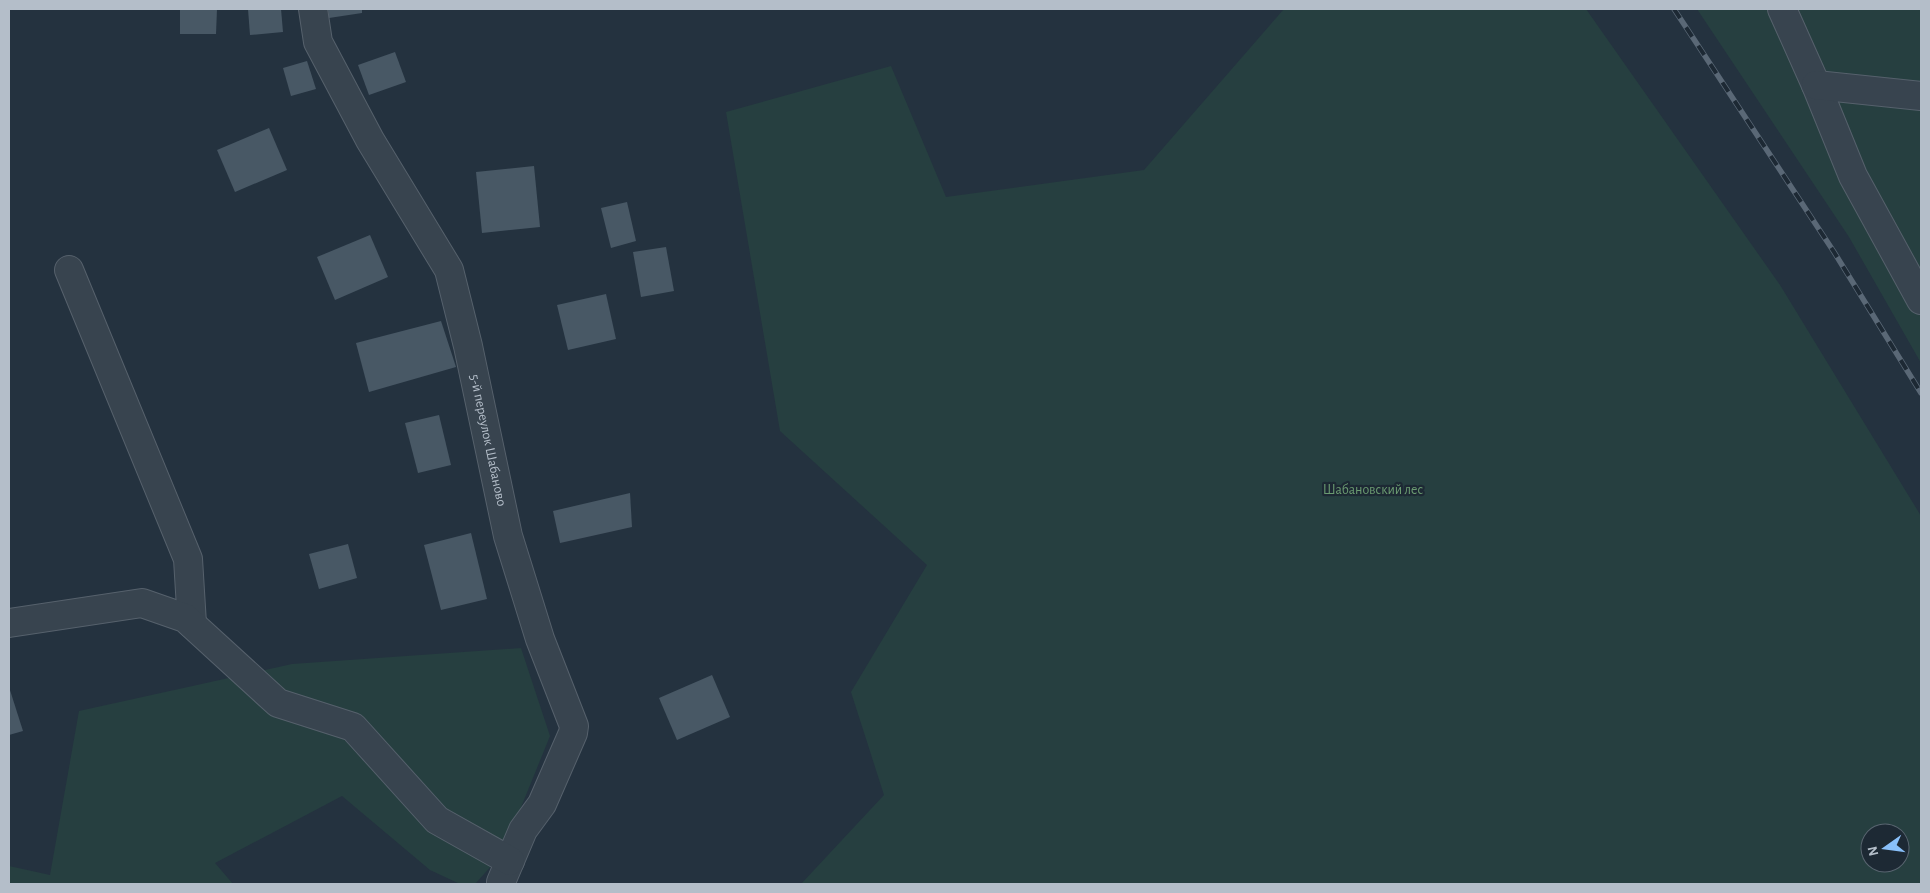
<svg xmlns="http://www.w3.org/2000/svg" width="1930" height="893" font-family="'Alegreya Sans',sans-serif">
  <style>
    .green { fill: #263f40; fill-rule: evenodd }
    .building { fill: #485865 }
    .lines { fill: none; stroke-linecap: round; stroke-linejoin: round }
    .minor-casing { stroke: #56616c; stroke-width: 30 }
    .minor { stroke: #38444f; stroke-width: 28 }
    .rail-casing { stroke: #5a6876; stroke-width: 5.5 }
    .rail { stroke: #1d2934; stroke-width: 4; stroke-dasharray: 11; stroke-linecap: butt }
    .labels { text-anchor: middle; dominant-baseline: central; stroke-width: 4.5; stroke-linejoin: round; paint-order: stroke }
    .street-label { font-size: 14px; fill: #b4bec9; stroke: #1d2934 }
    .park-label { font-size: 14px; fill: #6b9b71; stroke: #1d2934 }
  </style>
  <rect width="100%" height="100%" fill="#24323f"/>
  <g class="green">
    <path d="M 1284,9 L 1586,9 L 1780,285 L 1921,516 L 1921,884 L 801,884 L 884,795 L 851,692 L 927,565 L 780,431 L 726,112 L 891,66 L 946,197 L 1144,170 ZM 1870,833 L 1900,833 L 1900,863 L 1870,863 Z"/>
    <path d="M 1697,9 L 1921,9 L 1921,363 L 1849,237 Z"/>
    <path d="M 521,648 L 550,736 L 502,854 L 475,884 L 460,884 L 430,870 L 342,796 L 215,863 L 233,884 L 9,884 L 9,866 L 50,875 L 79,711 L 292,664 Z"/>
  </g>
  <g class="building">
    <path d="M 180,9 L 217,9 L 216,34 L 180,34 Z"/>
    <path d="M 248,9 L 281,9 L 283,32 L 250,35 Z"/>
    <path d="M 328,9 L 362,9 L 362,13 L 329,18 Z"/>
    <path d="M 395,52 L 406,82 L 369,95 L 358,65 Z"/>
    <path d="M 307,61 L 316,89 L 291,96 L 283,68 Z"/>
    <path d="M 269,128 L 287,170 L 235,192 L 217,150 Z"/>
    <path d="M 534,166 L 540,227 L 482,233 L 476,172 Z"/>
    <path d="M 627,202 L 636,241 L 611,248 L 601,208 Z"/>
    <path d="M 370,235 L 388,277 L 335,300 L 317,257 Z"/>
    <path d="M 666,247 L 674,291 L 641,297 L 633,252 Z"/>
    <path d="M 606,294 L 616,339 L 568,350 L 557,305 Z"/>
    <path d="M 441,321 L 456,367 L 369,392 L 356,343 Z"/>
    <path d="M 439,415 L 451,465 L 418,473 L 405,423 Z"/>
    <path d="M 630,493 L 632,527 L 560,543 L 553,511 Z"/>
    <path d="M 471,533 L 487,599 L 441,610 L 424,545 Z"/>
    <path d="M 348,544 L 357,578 L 319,589 L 309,554 Z"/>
    <path d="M 712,675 L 730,717 L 677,740 L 659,698 Z"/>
    <path d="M 9,687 L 23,731 L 9,735 Z"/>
  </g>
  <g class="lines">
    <g class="minor-casing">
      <g id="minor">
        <path id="s1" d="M 313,9 L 318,42 L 370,140 L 449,270 L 468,346 L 508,536 L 540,639 L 574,726 L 573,733 L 542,804 L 523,830 L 501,882"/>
        <path d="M 1782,9 L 1816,85 L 1853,176 L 1921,300"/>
        <path d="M 1816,85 L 1921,96"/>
        <path d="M 69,270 L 188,559 L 192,624"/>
        <path d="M 9,623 L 142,603 L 185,618 L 278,703 L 353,727 L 437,820 L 510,861"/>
      </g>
    </g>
    <use href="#minor" class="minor"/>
    <g class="rail-casing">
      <path id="rail" d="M 1674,9 L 1834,252 L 1921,393"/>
    </g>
    <use href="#rail" class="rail"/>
  </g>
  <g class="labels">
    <g class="street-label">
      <text stroke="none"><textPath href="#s1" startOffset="471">5-й переулок Шабаново</textPath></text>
    </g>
    <g class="park-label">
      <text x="1373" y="490">Шабановский лес</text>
    </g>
  </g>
  <rect width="1930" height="893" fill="none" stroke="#b4bec9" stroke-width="20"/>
  <g transform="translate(1885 848) rotate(256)"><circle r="24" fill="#1d2934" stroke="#596570"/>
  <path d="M0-4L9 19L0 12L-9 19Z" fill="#89c0fa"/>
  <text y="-8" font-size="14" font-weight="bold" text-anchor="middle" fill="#b4bec9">N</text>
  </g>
</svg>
